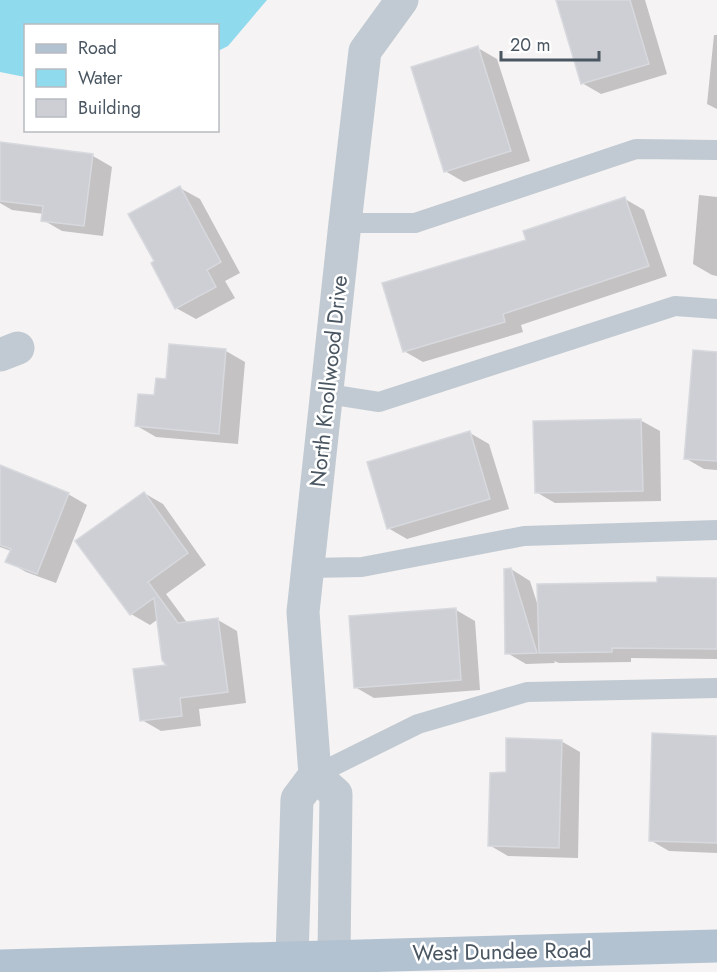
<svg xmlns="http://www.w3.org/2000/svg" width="717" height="972" font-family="Jost,sans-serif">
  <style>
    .water { fill: #90daee }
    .shadow { fill: #0003 }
    .building { fill: #cdcfd5; stroke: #d7d9de; stroke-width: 1.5 }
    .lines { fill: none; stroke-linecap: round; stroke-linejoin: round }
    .service { stroke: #c1cad2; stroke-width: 20 }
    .minor { stroke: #c1cad2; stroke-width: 33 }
    .primary { stroke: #b3c2d1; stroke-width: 33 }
    .labels { text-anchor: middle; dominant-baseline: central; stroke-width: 5; stroke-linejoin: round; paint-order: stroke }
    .street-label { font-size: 22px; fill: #4a5661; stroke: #fff }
  </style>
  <rect width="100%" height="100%" fill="#f5f3f3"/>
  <path class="water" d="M 0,0 L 267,0 L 228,46 L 218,51 L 218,26 L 26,26 L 25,77 L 0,72 Z"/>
  <g class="shadow">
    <path d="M 557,0 L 645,0 L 667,74 L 601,94 L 582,83 Z"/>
    <path d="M 714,35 L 717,35 L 717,109 L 707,104 Z"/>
    <path d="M 478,48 L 497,59 L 530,161 L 464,182 L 445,171 Z"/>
    <path d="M 0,144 L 93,156 L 112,167 L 103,236 L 62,231 L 43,220 L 44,214 L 12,210 L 0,203 Z"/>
    <path d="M 180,188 L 200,199 L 240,273 L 225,281 L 235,298 L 196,319 L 176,308 L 156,262 Z"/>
    <path d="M 699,195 L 717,197 L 717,276 L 712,275 L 693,264 Z"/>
    <path d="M 625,199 L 644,210 L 667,276 L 521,325 L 523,332 L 423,362 L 404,351 Z"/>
    <path d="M 226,351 L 245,362 L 238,444 L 156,437 L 137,426 L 167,380 Z"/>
    <path d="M 717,353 L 717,470 L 704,469 L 685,458 Z"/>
    <path d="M 640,420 L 660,431 L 661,501 L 555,503 L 536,492 Z"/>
    <path d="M 470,433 L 489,444 L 509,509 L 407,539 L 388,528 Z"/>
    <path d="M 0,467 L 68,494 L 87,505 L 56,583 L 26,572 L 7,561 L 11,551 L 0,547 Z"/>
    <path d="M 144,493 L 163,504 L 206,565 L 166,594 L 188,624 L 218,620 L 237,631 L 246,703 L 199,709 L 201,726 L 161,731 L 142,720 L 169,666 L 158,619 L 150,625 L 131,614 Z"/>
    <path d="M 511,569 L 530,581 L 538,606 L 717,580 L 717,659 L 631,658 L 631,662 L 559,663 L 554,661 L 555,663 L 526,664 L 507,653 Z"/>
    <path d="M 456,610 L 475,621 L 480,690 L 374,698 L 355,687 Z"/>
    <path d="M 717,737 L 717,853 L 669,851 L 650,840 Z"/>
    <path d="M 561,741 L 580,752 L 578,858 L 508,856 L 489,845 L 508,773 Z"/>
  </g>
  <g class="building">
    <path d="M 556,0 L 630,0 L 649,64 L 581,84 Z"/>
    <path d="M 478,46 L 511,151 L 444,172 L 411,67 Z"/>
    <path d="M 0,142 L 93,154 L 84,226 L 41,221 L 43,206 L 0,201 Z"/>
    <path d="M 180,186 L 221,262 L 207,270 L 216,287 L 175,309 L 151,263 L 154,261 L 128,214 Z"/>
    <path d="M 625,197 L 649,266 L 503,314 L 505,322 L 403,352 L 382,283 L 526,240 L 523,231 Z"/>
    <path d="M 169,344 L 226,349 L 219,434 L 135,426 L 138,394 L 154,395 L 156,378 L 166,379 Z"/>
    <path d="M 693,350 L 717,352 L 717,461 L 684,459 Z"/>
    <path d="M 641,419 L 643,491 L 535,493 L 533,421 Z"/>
    <path d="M 470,431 L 490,499 L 387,529 L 367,462 Z"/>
    <path d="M 0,465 L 69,493 L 37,574 L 5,562 L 11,549 L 0,545 Z"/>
    <path d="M 144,492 L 188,553 L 148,582 L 178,623 L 218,618 L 228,692 L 180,698 L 182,716 L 140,721 L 133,669 L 166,665 L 162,660 L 154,598 L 130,615 L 75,541 Z"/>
    <path d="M 511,568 L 537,653 L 505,654 L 504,569 Z"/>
    <path d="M 657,577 L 717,578 L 717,649 L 612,648 L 612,652 L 539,653 L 537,584 L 657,582 Z"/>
    <path d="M 456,608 L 461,680 L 354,688 L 349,616 Z"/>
    <path d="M 652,733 L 717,736 L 717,843 L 649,841 Z"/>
    <path d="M 506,738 L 562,740 L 559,848 L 488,846 L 490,773 L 506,772 Z"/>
  </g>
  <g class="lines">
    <g class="service">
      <path d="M 345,223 L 415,223 L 636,149 L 717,150"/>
      <path d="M 328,394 L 379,402 L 675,306 L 717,309"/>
      <path d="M 309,568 L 362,567 L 524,536 L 717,530"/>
      <path d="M 315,775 L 418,724 L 527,692 L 717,688"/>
    </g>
    <g class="minor">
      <path d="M 0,355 L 18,348"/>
      <path d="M 315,775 L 336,794 L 334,955"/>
      <path d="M 292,957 L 297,799 L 315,775 L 303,612 L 345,223 L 365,51 L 402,0"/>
    </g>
    <path class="primary" d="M 0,966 L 717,946"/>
  </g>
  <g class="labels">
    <g class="street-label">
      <text transform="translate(328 381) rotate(-84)">North Knollwood Drive</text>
      <text transform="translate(502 951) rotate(-1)">West Dundee Road</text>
    </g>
  </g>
  <rect x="24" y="24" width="195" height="108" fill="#ffffff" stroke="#b7bbc0" stroke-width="1.5"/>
  <rect x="36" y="44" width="30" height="9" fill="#b3c2d1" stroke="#b7bbc0" stroke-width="1.5"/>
  <text x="78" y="54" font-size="18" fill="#4a5661">Road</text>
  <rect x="36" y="69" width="30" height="18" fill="#90daee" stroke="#b7bbc0" stroke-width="1.5"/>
  <text x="78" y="84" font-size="18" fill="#4a5661">Water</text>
  <rect x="36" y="99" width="30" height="18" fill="#cdcfd5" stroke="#b7bbc0" stroke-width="1.5"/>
  <text x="78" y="114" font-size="18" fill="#4a5661">Building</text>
  <path d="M501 51v9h98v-9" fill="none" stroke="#4a5661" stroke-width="3"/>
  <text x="510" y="51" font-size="18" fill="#4a5661" stroke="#ffffff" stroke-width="4.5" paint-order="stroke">20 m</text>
</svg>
